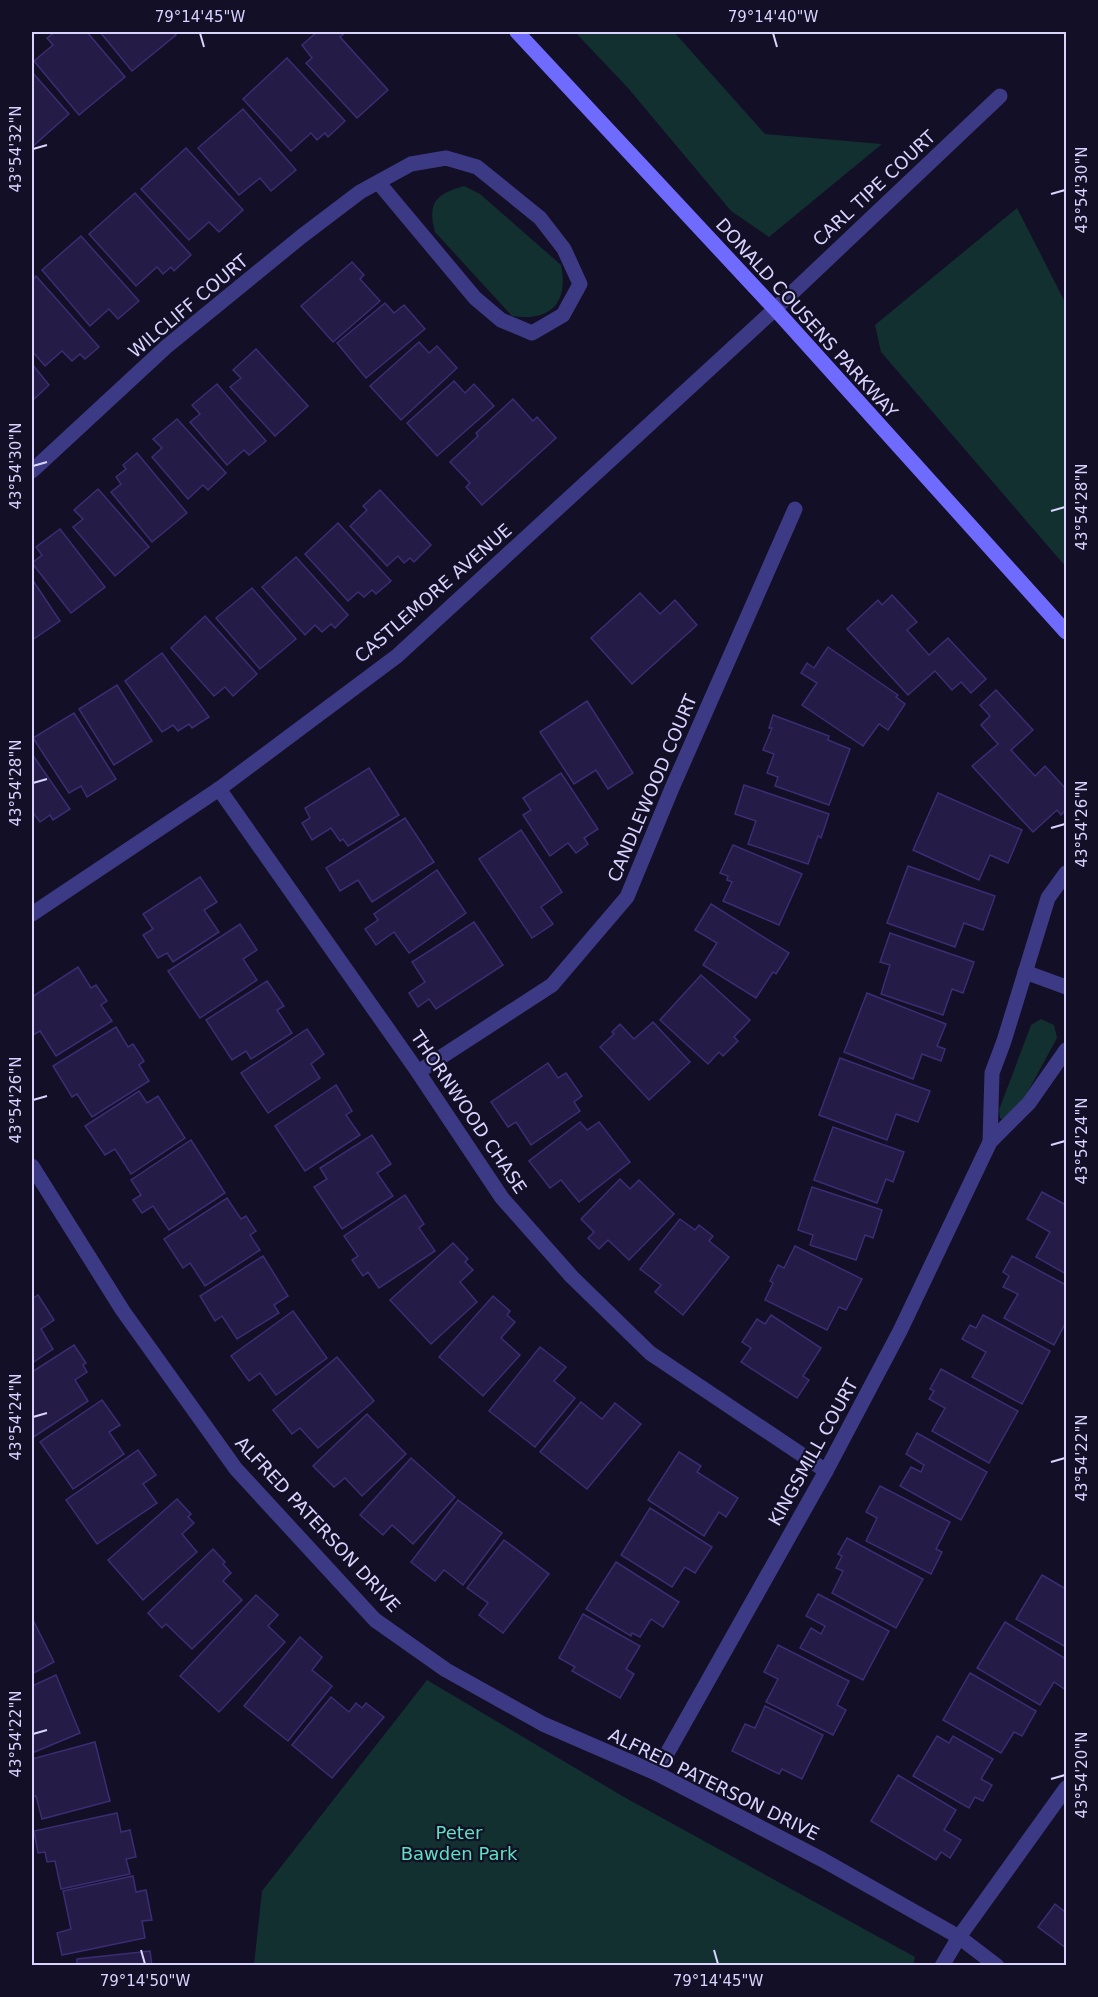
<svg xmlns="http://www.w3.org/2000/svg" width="1098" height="1997" font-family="'DejaVu Sans',sans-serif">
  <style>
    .green { fill: #12302f }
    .building { fill: #241b47; stroke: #3b2d73; stroke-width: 1.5 }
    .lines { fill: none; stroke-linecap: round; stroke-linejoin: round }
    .minor { stroke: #3d3a85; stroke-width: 15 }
    .tertiary { stroke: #3d3a85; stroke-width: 15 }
    .secondary { stroke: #6f6bff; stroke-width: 15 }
    .ticks { fill: none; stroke: #d9d4ff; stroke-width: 2 }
    .labels { text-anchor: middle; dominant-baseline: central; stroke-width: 4.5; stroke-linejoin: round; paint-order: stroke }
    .street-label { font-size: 18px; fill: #d9d4ff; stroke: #130f26 }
    .park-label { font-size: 18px; fill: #5fe0c0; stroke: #130f26 }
    .neatline { fill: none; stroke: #d9d4ff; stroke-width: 2 }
    .ticks-label { font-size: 15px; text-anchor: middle; fill: #d9d4ff }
  </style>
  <rect width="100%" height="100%" fill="#130f26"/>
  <g class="green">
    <path d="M 575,32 L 674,32 L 765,134 L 882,144 L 769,237 L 731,211 L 628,88 Z"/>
    <path d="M 464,186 L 480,194 L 561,265 C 569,303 550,322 512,316 L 435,232 C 427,202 436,194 464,186 Z"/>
    <path d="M 1017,208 L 1066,304 L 1066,567 L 881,352 L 875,325 Z"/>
    <path d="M 1041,1019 L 1054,1025 L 1057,1038 L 1013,1119 L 1007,1122 L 1000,1118 L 999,1110 L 1031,1025 Z"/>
    <path d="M 427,1680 L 624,1797 L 915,1957 L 913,1965 L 254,1965 L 262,1891 Z"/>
  </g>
  <g class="building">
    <path d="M 55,32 L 87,32 L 125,77 L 79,115 L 34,61 L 53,45 L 47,38 Z"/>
    <path d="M 100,32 L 173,32 L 176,35 L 132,71 Z"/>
    <path d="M 317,32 L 346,32 L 340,37 L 388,90 L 357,118 L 306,63 L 312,58 L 302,45 Z"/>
    <path d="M 287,58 L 345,121 L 328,137 L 325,133 L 317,140 L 311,133 L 291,151 L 243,99 Z"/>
    <path d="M 32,72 L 69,114 L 32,147 Z"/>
    <path d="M 243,109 L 296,170 L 271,191 L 260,178 L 239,195 L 198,148 Z"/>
    <path d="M 186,148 L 243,210 L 219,232 L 209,222 L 189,240 L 141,189 Z"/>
    <path d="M 135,193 L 191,255 L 174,271 L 171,267 L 163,274 L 157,267 L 136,286 L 89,234 Z"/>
    <path d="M 81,236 L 139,301 L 118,319 L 109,309 L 90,326 L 42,270 Z"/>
    <path d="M 352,262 L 364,275 L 360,279 L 380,301 L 333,342 L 301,306 Z"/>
    <path d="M 36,276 L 99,347 L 85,359 L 80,354 L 72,361 L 62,351 L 45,366 L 32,351 L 32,280 Z"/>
    <path d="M 385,303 L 394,313 L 404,305 L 425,329 L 366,378 L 337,343 Z"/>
    <path d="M 419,342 L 429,353 L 437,346 L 457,368 L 401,420 L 370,386 Z"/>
    <path d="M 256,349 L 308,406 L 275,436 L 230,387 L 241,378 L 233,370 Z"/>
    <path d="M 32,364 L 49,385 L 32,401 Z"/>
    <path d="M 454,381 L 465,393 L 474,384 L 494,406 L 437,456 L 407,423 Z"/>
    <path d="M 217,384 L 266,441 L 249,455 L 244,450 L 227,465 L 190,422 L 200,414 L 192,405 Z"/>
    <path d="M 513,399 L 533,421 L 537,417 L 556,438 L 482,505 L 466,487 L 470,483 L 450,462 L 478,436 L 476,433 Z"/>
    <path d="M 177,419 L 226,473 L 208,490 L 203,485 L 188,499 L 152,457 L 162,448 L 153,439 Z"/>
    <path d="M 137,453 L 187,513 L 152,542 L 111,492 L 121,484 L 116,477 L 126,469 L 123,465 Z"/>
    <path d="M 98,489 L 149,547 L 115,576 L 73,527 L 83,519 L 74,510 Z"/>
    <path d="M 380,490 L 431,545 L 414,562 L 410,558 L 404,563 L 398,556 L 387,566 L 350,526 L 367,510 L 363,506 Z"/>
    <path d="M 338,523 L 391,581 L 376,594 L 372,590 L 364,597 L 358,592 L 348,601 L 305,554 Z"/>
    <path d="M 60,529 L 105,587 L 71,613 L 32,563 L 42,555 L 36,547 Z"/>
    <path d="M 296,557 L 348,615 L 335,628 L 331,624 L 322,632 L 315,625 L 305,635 L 262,587 Z"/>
    <path d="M 32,579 L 60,621 L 32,640 Z"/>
    <path d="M 252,588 L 296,639 L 260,669 L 216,618 Z"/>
    <path d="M 640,593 L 660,614 L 675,600 L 697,625 L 632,684 L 591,638 Z"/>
    <path d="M 892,595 L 917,622 L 907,630 L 929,655 L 948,638 L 986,679 L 971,693 L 961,682 L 952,690 L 935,671 L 908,695 L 847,629 L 878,600 L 882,605 Z"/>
    <path d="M 205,616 L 257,674 L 233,696 L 225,687 L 214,696 L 171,648 Z"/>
    <path d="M 828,647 L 898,695 L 896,697 L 905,704 L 888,730 L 879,724 L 863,746 L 802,705 L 817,683 L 801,673 L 807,663 L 814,668 Z"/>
    <path d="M 162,653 L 209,717 L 192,728 L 189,724 L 178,731 L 173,725 L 162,732 L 125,681 Z"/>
    <path d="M 117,685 L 152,741 L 114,765 L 79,709 Z"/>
    <path d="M 996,690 L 1033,730 L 1011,750 L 1035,776 L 1045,766 L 1066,789 L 1066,810 L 1061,815 L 1057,810 L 1033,832 L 972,766 L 998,744 L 981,725 L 990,716 L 980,705 Z"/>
    <path d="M 587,701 L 633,773 L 608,789 L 596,770 L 574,784 L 540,732 Z"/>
    <path d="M 74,713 L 116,779 L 87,797 L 81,786 L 69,793 L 33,738 Z"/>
    <path d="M 773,715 L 829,736 L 828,740 L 850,749 L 829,805 L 775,786 L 778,777 L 767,773 L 774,754 L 763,750 L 772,728 L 769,728 Z"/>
    <path d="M 32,754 L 70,809 L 53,820 L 50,815 L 40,822 L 34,814 L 32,816 Z"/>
    <path d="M 369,768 L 399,815 L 348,846 L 343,839 L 340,841 L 331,828 L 312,840 L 302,823 L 310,818 L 305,808 Z"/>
    <path d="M 561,773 L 598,829 L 584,838 L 588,844 L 576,853 L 568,843 L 550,856 L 523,815 L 531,810 L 523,798 Z"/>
    <path d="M 744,785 L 829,814 L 821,838 L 818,836 L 808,864 L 748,844 L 756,821 L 735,814 Z"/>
    <path d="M 938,793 L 1022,830 L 1008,863 L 990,855 L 979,880 L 913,850 Z"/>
    <path d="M 405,818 L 434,862 L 372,902 L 358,880 L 340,891 L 326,868 Z"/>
    <path d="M 521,830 L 562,892 L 541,907 L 553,924 L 532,938 L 479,859 Z"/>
    <path d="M 733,845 L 802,874 L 779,925 L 723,901 L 732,882 L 727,880 L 728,876 L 720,873 Z"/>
    <path d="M 908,866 L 995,896 L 983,930 L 964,923 L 955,947 L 887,923 Z"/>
    <path d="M 437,870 L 466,913 L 409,953 L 394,932 L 376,945 L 365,929 L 378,920 L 374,914 Z"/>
    <path d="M 200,877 L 217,902 L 204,910 L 219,932 L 173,962 L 167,953 L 158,958 L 143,935 L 153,929 L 143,914 Z"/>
    <path d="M 711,904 L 789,953 L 776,974 L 773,972 L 756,998 L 703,965 L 717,943 L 695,930 Z"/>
    <path d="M 474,922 L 503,965 L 436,1009 L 429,999 L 418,1007 L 409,993 L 425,982 L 412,962 Z"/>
    <path d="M 240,924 L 257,950 L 243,959 L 257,980 L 200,1018 L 168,971 Z"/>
    <path d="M 890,933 L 974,962 L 963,993 L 952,989 L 943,1015 L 881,994 L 890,965 L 880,962 Z"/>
    <path d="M 78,967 L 91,988 L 96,985 L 107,1001 L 101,1005 L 112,1021 L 56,1056 L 40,1031 L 33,1035 L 32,1033 L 32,997 Z"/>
    <path d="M 701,975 L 750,1020 L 734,1037 L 738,1041 L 723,1056 L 719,1052 L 708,1064 L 660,1020 Z"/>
    <path d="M 267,981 L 284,1006 L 277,1010 L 292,1033 L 251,1059 L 246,1051 L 232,1060 L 206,1020 Z"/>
    <path d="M 867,993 L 946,1024 L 937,1046 L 945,1049 L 941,1061 L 922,1054 L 913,1079 L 844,1052 Z"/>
    <path d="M 653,1022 L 690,1062 L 649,1100 L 600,1047 L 614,1034 L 612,1032 L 620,1024 L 634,1039 Z"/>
    <path d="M 116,1027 L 128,1047 L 133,1044 L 144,1061 L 139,1065 L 149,1081 L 92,1117 L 77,1094 L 72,1097 L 53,1066 Z"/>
    <path d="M 307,1029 L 324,1054 L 311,1064 L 320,1078 L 268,1113 L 241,1073 Z"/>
    <path d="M 840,1058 L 930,1091 L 918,1122 L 896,1114 L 887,1140 L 819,1115 Z"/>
    <path d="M 548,1063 L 558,1078 L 566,1073 L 582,1096 L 574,1102 L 580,1111 L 531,1145 L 516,1122 L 508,1127 L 491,1102 Z"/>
    <path d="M 336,1085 L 352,1111 L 346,1115 L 360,1135 L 305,1171 L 275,1126 Z"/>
    <path d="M 139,1091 L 147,1103 L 158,1096 L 185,1138 L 131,1174 L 115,1149 L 105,1155 L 85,1126 Z"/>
    <path d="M 580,1122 L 587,1130 L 599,1122 L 630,1162 L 579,1202 L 561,1180 L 550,1188 L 529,1161 Z"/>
    <path d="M 833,1127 L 904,1152 L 893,1182 L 886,1179 L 877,1203 L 814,1180 Z"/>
    <path d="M 372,1135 L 391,1164 L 377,1173 L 393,1196 L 342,1229 L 314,1187 L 327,1179 L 320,1168 Z"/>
    <path d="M 191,1140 L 225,1193 L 169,1230 L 153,1206 L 142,1213 L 133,1200 L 141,1195 L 131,1180 Z"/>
    <path d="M 620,1179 L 630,1189 L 639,1180 L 674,1214 L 629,1260 L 608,1240 L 599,1249 L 588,1238 L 594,1232 L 581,1219 Z"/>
    <path d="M 812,1187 L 882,1210 L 873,1238 L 865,1235 L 856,1260 L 810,1245 L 813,1235 L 798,1230 Z"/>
    <path d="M 1042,1192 L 1066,1205 L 1066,1274 L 1036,1257 L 1050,1232 L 1027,1219 Z"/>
    <path d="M 405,1195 L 424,1224 L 419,1228 L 435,1251 L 379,1288 L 368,1272 L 363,1276 L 352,1260 L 358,1256 L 344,1236 Z"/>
    <path d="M 227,1198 L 241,1219 L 246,1216 L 256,1231 L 250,1235 L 260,1250 L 205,1286 L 190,1263 L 183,1268 L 164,1239 Z"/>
    <path d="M 680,1219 L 695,1230 L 699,1225 L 713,1236 L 709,1241 L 729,1257 L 683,1315 L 655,1292 L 661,1285 L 640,1269 Z"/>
    <path d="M 453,1243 L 468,1259 L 465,1262 L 473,1270 L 460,1282 L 477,1302 L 431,1344 L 390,1300 Z"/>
    <path d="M 795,1246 L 862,1279 L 846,1310 L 839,1307 L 827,1330 L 765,1300 L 773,1283 L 770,1281 L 778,1265 L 784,1268 Z"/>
    <path d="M 263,1256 L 288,1296 L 274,1305 L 279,1313 L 237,1339 L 222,1316 L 215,1321 L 200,1296 Z"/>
    <path d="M 1012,1256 L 1066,1285 L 1066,1322 L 1054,1345 L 1004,1318 L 1018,1294 L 1003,1287 L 1009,1276 L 1003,1272 Z"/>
    <path d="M 38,1295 L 54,1320 L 41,1329 L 53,1349 L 32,1363 L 32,1299 Z"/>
    <path d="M 493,1296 L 510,1311 L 507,1315 L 515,1322 L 501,1338 L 520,1355 L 483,1396 L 439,1357 Z"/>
    <path d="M 293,1311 L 327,1358 L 276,1395 L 260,1373 L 249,1381 L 231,1356 Z"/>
    <path d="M 771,1315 L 821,1348 L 803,1376 L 809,1380 L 797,1398 L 741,1362 L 751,1348 L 742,1342 L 757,1319 L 765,1324 Z"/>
    <path d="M 983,1315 L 1050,1351 L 1022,1404 L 972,1377 L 986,1352 L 962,1339 L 970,1325 L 976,1328 Z"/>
    <path d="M 74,1345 L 86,1363 L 83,1365 L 87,1372 L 75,1380 L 88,1401 L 32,1438 L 32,1372 Z"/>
    <path d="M 540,1347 L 566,1367 L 554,1381 L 575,1398 L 535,1447 L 489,1411 Z"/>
    <path d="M 337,1357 L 374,1401 L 318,1448 L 300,1428 L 292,1434 L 273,1410 Z"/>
    <path d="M 941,1369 L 1018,1411 L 989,1463 L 932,1431 L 945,1408 L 929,1399 L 934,1391 L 930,1389 Z"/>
    <path d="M 102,1400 L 120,1425 L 109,1432 L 124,1454 L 73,1489 L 40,1442 Z"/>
    <path d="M 581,1402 L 602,1419 L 615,1403 L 641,1424 L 587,1489 L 540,1452 Z"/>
    <path d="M 367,1414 L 406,1454 L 362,1496 L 345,1478 L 334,1487 L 313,1466 Z"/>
    <path d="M 917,1433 L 987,1472 L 961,1520 L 900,1486 L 911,1467 L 921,1472 L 924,1465 L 906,1454 Z"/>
    <path d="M 138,1450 L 156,1475 L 143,1484 L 157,1503 L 97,1544 L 66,1500 Z"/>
    <path d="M 679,1452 L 701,1466 L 697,1472 L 738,1498 L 726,1517 L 719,1512 L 704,1536 L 648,1500 Z"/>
    <path d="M 411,1458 L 455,1497 L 413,1544 L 392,1525 L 383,1535 L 360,1515 Z"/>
    <path d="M 880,1486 L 950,1522 L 936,1549 L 942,1552 L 931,1574 L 866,1541 L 877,1518 L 866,1512 Z"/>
    <path d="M 177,1499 L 191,1514 L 188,1517 L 194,1523 L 182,1534 L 197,1552 L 143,1600 L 108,1560 Z"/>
    <path d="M 458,1500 L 502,1533 L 463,1585 L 444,1570 L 435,1581 L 411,1562 Z"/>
    <path d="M 650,1508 L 712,1547 L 695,1573 L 685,1567 L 672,1587 L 621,1555 Z"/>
    <path d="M 847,1538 L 923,1579 L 896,1628 L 832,1593 L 843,1571 L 836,1568 L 842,1556 L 838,1554 Z"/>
    <path d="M 504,1540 L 549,1574 L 503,1633 L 479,1615 L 488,1603 L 467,1588 Z"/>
    <path d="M 213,1549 L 225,1562 L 223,1564 L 231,1573 L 223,1581 L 242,1600 L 192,1649 L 166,1624 L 162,1628 L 148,1613 Z"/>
    <path d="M 616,1562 L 679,1602 L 663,1627 L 651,1619 L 640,1637 L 632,1633 L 631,1636 L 586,1609 Z"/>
    <path d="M 1042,1575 L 1066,1589 L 1066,1647 L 1016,1619 Z"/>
    <path d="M 818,1594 L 889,1631 L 863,1680 L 800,1648 L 811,1628 L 821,1634 L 825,1626 L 806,1616 Z"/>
    <path d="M 256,1595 L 278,1615 L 268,1626 L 285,1642 L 219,1712 L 180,1676 Z"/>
    <path d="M 583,1614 L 640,1646 L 626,1669 L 634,1674 L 620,1698 L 572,1671 L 575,1667 L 559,1658 Z"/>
    <path d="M 32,1618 L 54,1662 L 32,1674 Z"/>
    <path d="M 1005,1622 L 1066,1659 L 1066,1690 L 1054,1682 L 1040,1705 L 977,1668 Z"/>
    <path d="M 300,1637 L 322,1657 L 312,1670 L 332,1686 L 288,1741 L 244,1706 Z"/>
    <path d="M 778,1645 L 849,1681 L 837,1705 L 846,1710 L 833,1735 L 766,1702 L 778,1679 L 764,1672 Z"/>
    <path d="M 970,1673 L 1036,1711 L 1022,1736 L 1014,1732 L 1001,1753 L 943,1720 Z"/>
    <path d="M 56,1675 L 80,1733 L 32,1753 L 32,1686 Z"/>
    <path d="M 331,1697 L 349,1712 L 356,1703 L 362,1708 L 366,1703 L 384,1717 L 332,1778 L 292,1745 Z"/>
    <path d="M 765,1706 L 823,1735 L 802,1779 L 782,1769 L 779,1774 L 732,1751 L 745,1724 L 755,1728 Z"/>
    <path d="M 937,1736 L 949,1743 L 953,1736 L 993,1759 L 981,1779 L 992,1785 L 983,1801 L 975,1797 L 969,1808 L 913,1776 Z"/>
    <path d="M 95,1742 L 110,1801 L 42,1819 L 36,1796 L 32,1797 L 32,1759 Z"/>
    <path d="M 898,1775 L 956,1810 L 944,1830 L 961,1840 L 950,1858 L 941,1852 L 936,1860 L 871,1821 Z"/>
    <path d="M 117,1813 L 121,1832 L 130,1830 L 136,1857 L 126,1859 L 130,1874 L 61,1889 L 55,1861 L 47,1862 L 45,1852 L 38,1853 L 34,1831 Z"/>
    <path d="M 133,1876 L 136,1892 L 146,1890 L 152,1920 L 142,1921 L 145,1938 L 62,1955 L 57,1933 L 71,1929 L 63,1891 Z"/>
    <path d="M 1055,1904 L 1064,1911 L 1066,1907 L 1066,1948 L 1038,1927 Z"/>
    <path d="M 150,1951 L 152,1966 L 77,1966 L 77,1959 Z"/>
  </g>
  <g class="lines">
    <g class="minor">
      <path d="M 775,309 L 1000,96"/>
      <path d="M 32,471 L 166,347 L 302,236 L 360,192 L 411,164 L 446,158 L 477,167 L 540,218 L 564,249 L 580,284 L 563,315 L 532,333 L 501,320 L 475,298 L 378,182"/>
      <path d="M 219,789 L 418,1072 L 502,1198 L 572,1277 L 650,1353 L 826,1471"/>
      <path d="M 1025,972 L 1066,987"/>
      <path d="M 418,1072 L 552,985 L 627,897 L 672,788 L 795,509"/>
      <path d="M 990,1142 L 992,1073 L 1004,1041 L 1048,898 L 1066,873"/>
      <path d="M 656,1773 L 826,1471 L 900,1331 L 990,1142 L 1029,1103 L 1066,1050"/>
      <path d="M 942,1966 L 959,1937 L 1066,1788"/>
    </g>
    <g class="tertiary">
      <path d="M 32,914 L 219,789 L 397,656 L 775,309"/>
      <path d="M 32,1166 L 123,1311 L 236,1469 L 375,1620 L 446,1670 L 543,1724 L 656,1773 L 823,1860 L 959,1937 L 997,1966"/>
    </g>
    <path class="secondary" d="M 517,32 L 775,309 L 1066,632"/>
  </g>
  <path class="ticks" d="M 200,33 L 204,47M 773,33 L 777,47M 33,149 L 47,145M 1051,194 L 1065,190M 33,466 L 47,462M 1051,511 L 1065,507M 33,783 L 47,779M 1051,828 L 1065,824M 33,1100 L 47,1096M 1051,1145 L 1065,1141M 33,1417 L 47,1413M 1051,1462 L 1065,1458M 33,1734 L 47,1730M 1051,1779 L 1065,1775M 141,1950 L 145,1964M 714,1950 L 718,1964"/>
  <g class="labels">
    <g class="street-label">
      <text transform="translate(874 188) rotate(-43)">CARL TIPE COURT</text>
      <text transform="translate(188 306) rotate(-40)">WILCLIFF COURT</text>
      <text transform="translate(807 318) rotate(48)">DONALD COUSENS PARKWAY</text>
      <text transform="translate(433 593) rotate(-41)">CASTLEMORE AVENUE</text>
      <text transform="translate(652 788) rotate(-67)">CANDLEWOOD COURT</text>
      <text transform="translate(469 1112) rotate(56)">THORNWOOD CHASE</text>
      <text transform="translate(813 1452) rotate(-61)">KINGSMILL COURT</text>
      <text transform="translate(318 1524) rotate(47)">ALFRED PATERSON DRIVE</text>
      <text transform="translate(714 1784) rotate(26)">ALFRED PATERSON DRIVE</text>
    </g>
    <g class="park-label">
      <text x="459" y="1832">Peter<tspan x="459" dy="21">Bawden Park</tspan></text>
    </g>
  </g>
  <rect width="1098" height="1997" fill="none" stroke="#130f26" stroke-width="66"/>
  <rect x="33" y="33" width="1032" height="1931" class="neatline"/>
  <g class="ticks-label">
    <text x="200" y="22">79°14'45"W</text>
    <text x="773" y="22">79°14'40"W</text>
    <text transform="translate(16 149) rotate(-90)" y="5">43°54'32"N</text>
    <text transform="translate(1082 190) rotate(-90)" y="5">43°54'30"N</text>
    <text transform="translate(16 466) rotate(-90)" y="5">43°54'30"N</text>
    <text transform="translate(1082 507) rotate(-90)" y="5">43°54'28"N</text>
    <text transform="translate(16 783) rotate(-90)" y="5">43°54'28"N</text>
    <text transform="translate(1082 824) rotate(-90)" y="5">43°54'26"N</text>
    <text transform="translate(16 1100) rotate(-90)" y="5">43°54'26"N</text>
    <text transform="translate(1082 1141) rotate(-90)" y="5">43°54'24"N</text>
    <text transform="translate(16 1417) rotate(-90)" y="5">43°54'24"N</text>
    <text transform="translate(1082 1458) rotate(-90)" y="5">43°54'22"N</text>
    <text transform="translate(16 1734) rotate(-90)" y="5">43°54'22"N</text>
    <text transform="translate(1082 1775) rotate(-90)" y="5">43°54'20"N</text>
    <text x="145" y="1986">79°14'50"W</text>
    <text x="718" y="1986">79°14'45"W</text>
  </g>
</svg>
